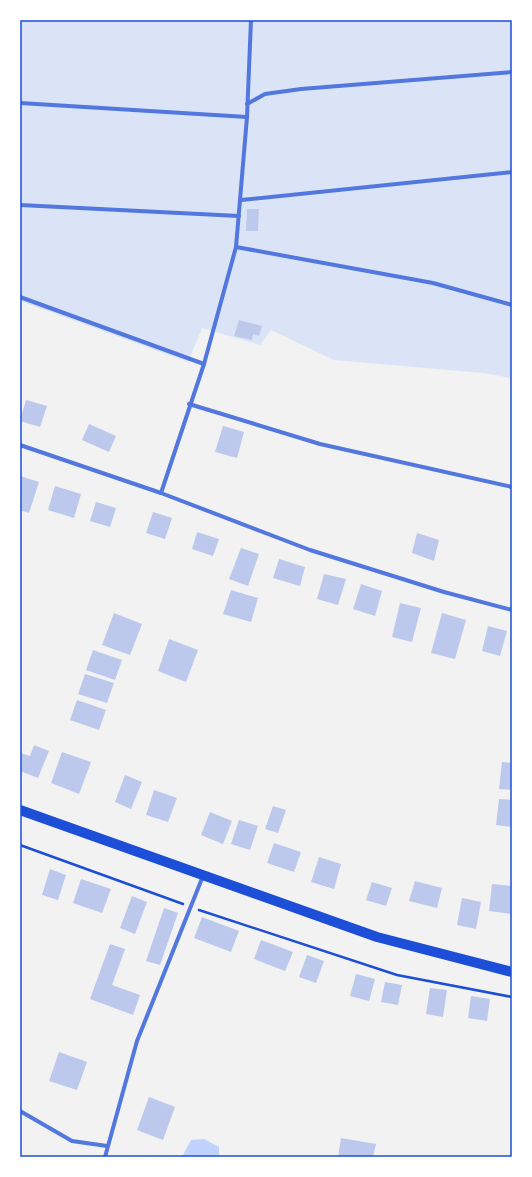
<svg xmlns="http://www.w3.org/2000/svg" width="532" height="1177" font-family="'DejaVu Sans',sans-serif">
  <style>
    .green { fill: #dbe4f7 }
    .water { fill: #bfd3fe }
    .building { fill: #bdc9ec }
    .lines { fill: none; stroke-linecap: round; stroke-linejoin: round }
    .path { stroke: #1d4ed8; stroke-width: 2.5 }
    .minor { stroke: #5277de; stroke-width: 4 }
    .primary { stroke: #1d4ed8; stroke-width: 10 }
    .neatline { fill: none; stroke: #1d4ed8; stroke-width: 1.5 }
  </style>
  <rect width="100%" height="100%" fill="#f2f2f2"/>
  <path class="green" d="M 20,20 L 512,20 L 512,378 L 483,373 L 334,360 L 271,330 L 260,345 L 202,328 L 188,362 L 20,301 Z"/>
  <path class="water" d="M 204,1139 L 219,1147 L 219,1157 L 182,1157 L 191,1140 Z"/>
  <g class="building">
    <path d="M 247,209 L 259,209 L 258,231 L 246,231 Z"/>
    <path d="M 239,320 L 262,326 L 259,336 L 253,334 L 252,340 L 234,336 Z"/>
    <path d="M 26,400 L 47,406 L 40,427 L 20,421 Z"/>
    <path d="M 89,424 L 116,436 L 109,452 L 82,440 Z"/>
    <path d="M 223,426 L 244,432 L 237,458 L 215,452 Z"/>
    <path d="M 20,476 L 39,482 L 29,513 L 20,510 Z"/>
    <path d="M 55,486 L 81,494 L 74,518 L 48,510 Z"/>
    <path d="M 96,502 L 116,508 L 110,527 L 90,521 Z"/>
    <path d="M 153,512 L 172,518 L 165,539 L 146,533 Z"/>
    <path d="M 197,532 L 219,539 L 213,556 L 192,549 Z"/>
    <path d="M 417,533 L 439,540 L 434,561 L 412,553 Z"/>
    <path d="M 241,548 L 259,554 L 248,586 L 229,579 Z"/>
    <path d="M 279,559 L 305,567 L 300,586 L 273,578 Z"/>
    <path d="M 324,574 L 346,579 L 338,605 L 317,599 Z"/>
    <path d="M 361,584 L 382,591 L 375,616 L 353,609 Z"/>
    <path d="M 231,590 L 258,598 L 251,622 L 223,614 Z"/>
    <path d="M 400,603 L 421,608 L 412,642 L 392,637 Z"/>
    <path d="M 114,613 L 142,624 L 130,655 L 102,645 Z"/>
    <path d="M 442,613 L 466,620 L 455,659 L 431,653 Z"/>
    <path d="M 488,626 L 507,631 L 500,656 L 482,651 Z"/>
    <path d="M 169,639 L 198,650 L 186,682 L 158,671 Z"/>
    <path d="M 93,650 L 122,660 L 115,680 L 86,670 Z"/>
    <path d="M 85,674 L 114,683 L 107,703 L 78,694 Z"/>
    <path d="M 77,700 L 106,710 L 99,730 L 70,720 Z"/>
    <path d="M 34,745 L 49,751 L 38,778 L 20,771 L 20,753 L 30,756 Z"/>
    <path d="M 62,752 L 91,762 L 79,794 L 51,783 Z"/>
    <path d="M 502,762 L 512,763 L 512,790 L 499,789 Z"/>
    <path d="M 125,775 L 142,782 L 131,809 L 115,802 Z"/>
    <path d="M 154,790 L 177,798 L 168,822 L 146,815 Z"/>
    <path d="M 499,799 L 512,800 L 512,827 L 496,825 Z"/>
    <path d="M 273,806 L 286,810 L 278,833 L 265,829 Z"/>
    <path d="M 210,812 L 232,821 L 223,844 L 201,835 Z"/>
    <path d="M 239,820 L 258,826 L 250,850 L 231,844 Z"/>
    <path d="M 274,843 L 301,852 L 294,872 L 267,863 Z"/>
    <path d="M 319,857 L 341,864 L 334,889 L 311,882 Z"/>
    <path d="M 50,869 L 66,875 L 58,900 L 42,895 Z"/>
    <path d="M 81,879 L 111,889 L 102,913 L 73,903 Z"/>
    <path d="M 415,881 L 442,888 L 437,908 L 409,901 Z"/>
    <path d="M 372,882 L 392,888 L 386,906 L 366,900 Z"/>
    <path d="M 492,884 L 512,886 L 512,914 L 489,911 Z"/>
    <path d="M 132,896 L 147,902 L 135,934 L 120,928 Z"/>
    <path d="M 462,898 L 481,902 L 476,929 L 457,925 Z"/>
    <path d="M 164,908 L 178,913 L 160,965 L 146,961 Z"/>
    <path d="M 202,917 L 239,931 L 231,952 L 194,938 Z"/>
    <path d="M 261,940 L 293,952 L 285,971 L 254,959 Z"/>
    <path d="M 110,944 L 125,949 L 112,985 L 140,995 L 133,1015 L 90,999 Z"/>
    <path d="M 307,955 L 324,961 L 316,983 L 299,977 Z"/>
    <path d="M 356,974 L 375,979 L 369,1001 L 350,996 Z"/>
    <path d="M 385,982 L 402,985 L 398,1005 L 381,1002 Z"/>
    <path d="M 430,988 L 447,990 L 443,1017 L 426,1014 Z"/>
    <path d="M 471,996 L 490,999 L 487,1021 L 468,1018 Z"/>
    <path d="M 59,1052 L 87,1062 L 77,1090 L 49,1081 Z"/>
    <path d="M 149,1097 L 175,1107 L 163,1140 L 137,1130 Z"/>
    <path d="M 341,1138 L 376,1144 L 373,1157 L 338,1157 Z"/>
  </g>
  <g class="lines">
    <g class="path">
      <path d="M 20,845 L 183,904"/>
      <path d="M 199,910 L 397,975 L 512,997"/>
    </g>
    <g class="minor">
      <path d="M 20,103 L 247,117"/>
      <path d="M 247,104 L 265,94 L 301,89 L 512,72"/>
      <path d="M 241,200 L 512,172"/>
      <path d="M 20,205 L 239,216"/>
      <path d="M 236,247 L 433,283 L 512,305"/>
      <path d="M 20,297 L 204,364"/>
      <path d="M 189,404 L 320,444 L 512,487"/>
      <path d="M 20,445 L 161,493 L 310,550 L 444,592 L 512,610"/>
      <path d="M 161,493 L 204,364 L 236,247 L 247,117 L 251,20"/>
      <path d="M 20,1111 L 72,1141 L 107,1146"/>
      <path d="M 105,1157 L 137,1041 L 203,876"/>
    </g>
    <path class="primary" d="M 20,810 L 377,937 L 512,972"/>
  </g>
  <rect width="532" height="1177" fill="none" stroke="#ffffff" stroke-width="42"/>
  <rect x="21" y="21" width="490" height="1135" class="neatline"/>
</svg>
